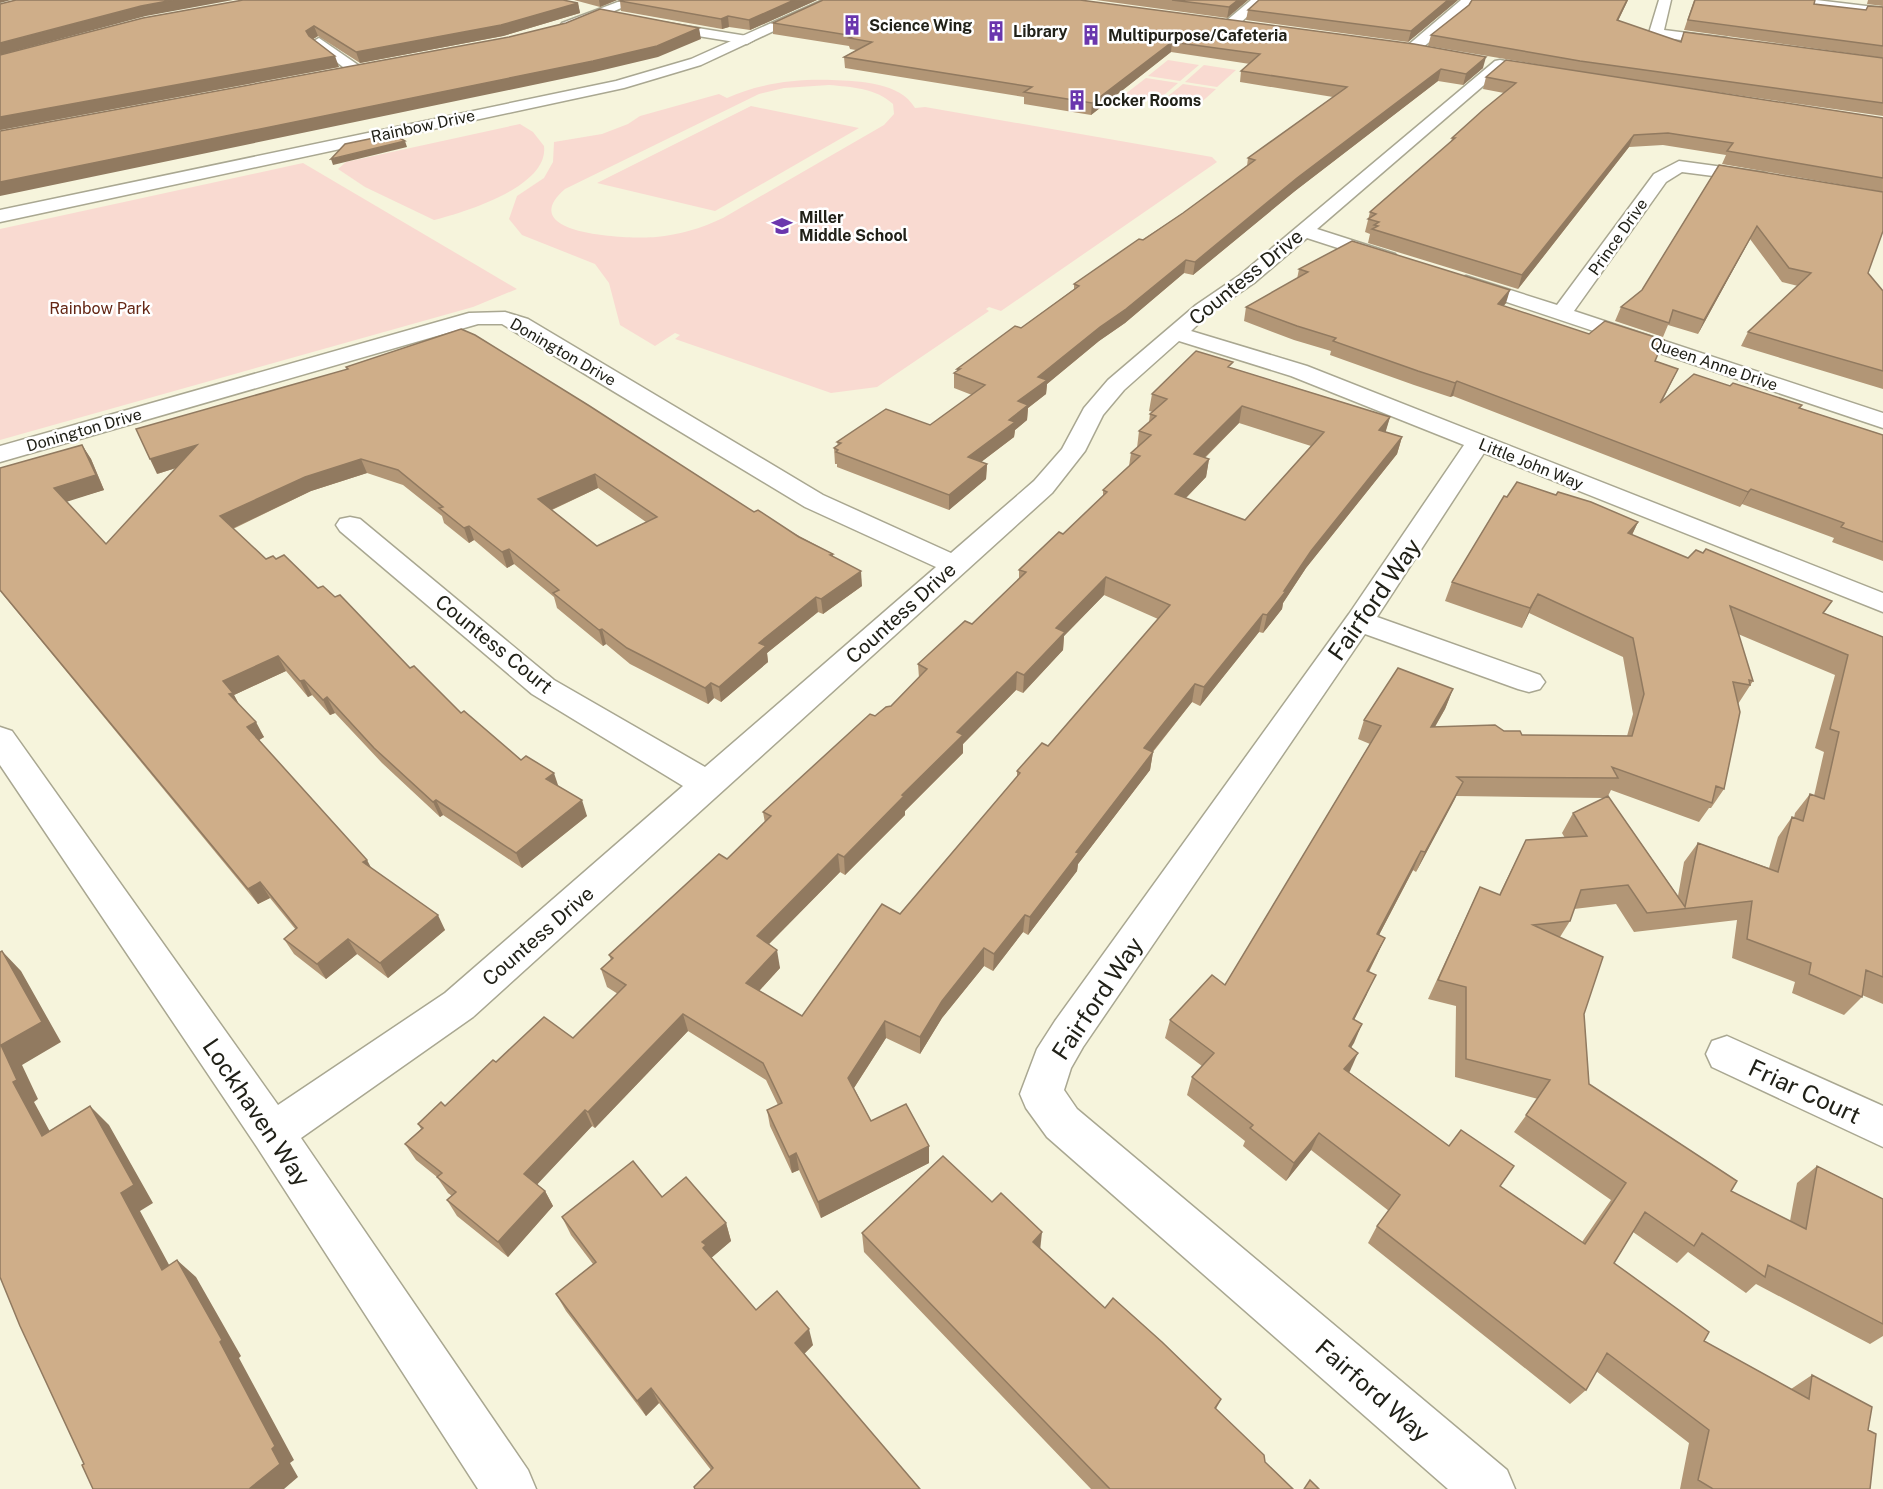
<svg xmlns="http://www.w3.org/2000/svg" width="1883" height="1489" font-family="'Public Sans',sans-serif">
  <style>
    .green { fill: #f9dad1; fill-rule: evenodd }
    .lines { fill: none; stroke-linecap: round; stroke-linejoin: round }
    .street-casing { stroke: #a9a791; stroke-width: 3 }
    .secondary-casing { stroke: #a9a791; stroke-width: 3 }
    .street { fill: #fff; fill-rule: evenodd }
    .secondary { fill: #fff; fill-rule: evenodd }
    .wall { fill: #b29676; fill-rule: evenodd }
    .shaded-wall { fill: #917a60 }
    .building { fill: #cfae89; stroke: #917a60; stroke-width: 1.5; fill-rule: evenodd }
    .labels { text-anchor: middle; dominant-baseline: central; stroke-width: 5; stroke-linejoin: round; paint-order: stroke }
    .far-poi-label { font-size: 16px; font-weight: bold; fill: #212118; stroke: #fff; text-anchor: start }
    .far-street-label { font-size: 16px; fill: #212118; stroke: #fff }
    .far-park-label { font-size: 16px; fill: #642715; stroke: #fff }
    .street-label { font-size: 20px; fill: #212118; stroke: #fff }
    .near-street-label { font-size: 24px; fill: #212118; stroke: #fff }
  </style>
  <rect width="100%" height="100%" fill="#f6f4dc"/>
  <g class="green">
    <path d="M 1168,60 L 1199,65 L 1180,81 L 1148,76 Z"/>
    <path d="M 1204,65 L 1236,70 L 1217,87 L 1185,82 Z"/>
    <path d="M 1146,78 L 1178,83 L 1157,101 L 1124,95 Z"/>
    <path d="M 832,80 C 859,81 900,82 915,108 L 925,107 L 1212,157 L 1217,162 L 1001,311 L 989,307 L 986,309 L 989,311 L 877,387 L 831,393 L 675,339 L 680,335 L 675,333 L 655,346 L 620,325 L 609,283 L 595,264 L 522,235 L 509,219 L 517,196 L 544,178 L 553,162 L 554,142 L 602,134 L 628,124 L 640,116 L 719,94 L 727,98 C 760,83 796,79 832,80 ZM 829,85 C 851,87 876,88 893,104 L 894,114 L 884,125 L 723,218 C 702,228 679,235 656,237 C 633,239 511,236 565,189 L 759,94 L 784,88 Z"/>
    <path d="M 1183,84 L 1216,89 L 1196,107 L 1162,101 Z"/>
    <path d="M 751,106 L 859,128 L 715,211 L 597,183 Z"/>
    <path d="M 520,124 L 533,132 L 544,146 C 549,187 464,212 434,220 L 365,187 L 338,169 L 346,162 Z"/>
    <path d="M 303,163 L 517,289 L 473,307 L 0,440 L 0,229 Z"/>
  </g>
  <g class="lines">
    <g class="street-casing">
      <g id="street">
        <path d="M 623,0 L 640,0 L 572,29 L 562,29 L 560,26 L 562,23 Z"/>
        <path d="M 1251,0 L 1265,0 L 1236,27 L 1226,27 L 1224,24 L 1226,21 Z"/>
        <path d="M 1461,0 L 1474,0 L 1465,13 L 1417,52 L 1407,52 L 1405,49 L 1407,46 Z"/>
        <path d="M 1659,0 L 1671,0 L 1664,30 L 1727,38 L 1734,42 L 1727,46 L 1651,36 L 1649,33 Z"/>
        <path d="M 654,21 L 747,36 L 754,40 L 747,44 L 649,28 L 647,25 L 649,22 Z"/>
        <path d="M 319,38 L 361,67 L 363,70 L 361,73 L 351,73 L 314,45 L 312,42 Z"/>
        <path d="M 1500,60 L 1505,61 L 1507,64 L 1505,67 L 1317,229 L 1395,254 L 1398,258 L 1395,262 L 1381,262 L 1307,238 L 1254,283 L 1210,313 L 1191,331 L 1307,366 L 1883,593 L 1883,612 L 1484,453 L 1377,617 L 1540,675 L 1545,682 L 1540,689 L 1529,692 L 1518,689 L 1365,634 L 1083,1047 L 1071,1068 L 1064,1090 L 1077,1109 L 1507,1470 L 1515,1489 L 1448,1489 L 1047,1137 L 1026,1108 L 1020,1094 L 1037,1049 L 1055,1021 L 1349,614 L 1464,445 L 1291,376 L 1179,341 L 1124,390 L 1103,415 L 1085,451 L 1052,493 L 473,1017 L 301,1138 L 528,1470 L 536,1489 L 478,1489 L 257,1147 L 0,765 L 0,727 L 12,731 L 278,1105 L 445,993 L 683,786 L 532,694 L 340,531 L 336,525 L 340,519 L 350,517 L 360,519 L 554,680 L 705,767 L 936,567 L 805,507 L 502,324 L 478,324 L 0,462 L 0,446 L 469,313 L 505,312 L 528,319 L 823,495 L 951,553 L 1034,481 L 1062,449 L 1084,408 L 1108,380 L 1196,305 L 1240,275 L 1495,61 Z"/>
        <path d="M 1679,161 L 1760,172 L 1766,173 L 1769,177 L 1766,181 L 1760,182 L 1682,172 L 1666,182 L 1574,311 L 1883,413 L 1883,428 L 1459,286 L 1456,282 L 1459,278 L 1466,276 L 1557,305 L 1654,174 Z"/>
        <path d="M 1727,1036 L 1883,1106 L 1883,1147 L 1712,1067 L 1706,1054 L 1712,1041 Z"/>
      </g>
    </g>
    <g class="secondary-casing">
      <g id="secondary">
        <path d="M 823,0 L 840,0 L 701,65 L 624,88 L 0,222 L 0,210 L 616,81 L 691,59 Z"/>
        <path d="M 1778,0 L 1816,0 L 1883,8 L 1883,16 L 1784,4 Z"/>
      </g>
    </g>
    <use href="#street" class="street"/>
    <use href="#secondary" class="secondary"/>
  </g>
  <g class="wall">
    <path d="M 574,0 L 617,0 L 600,7 Z"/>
    <path d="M 817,0 L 750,30 L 729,27 L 722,29 L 621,11 L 620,1 Z"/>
    <path d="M 823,0 L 1483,68 L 1463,85 L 1438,81 L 1295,191 L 1193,275 L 1184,273 L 1125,323 L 1099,341 L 1047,384 L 1046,394 L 1028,408 L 1027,420 L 1015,430 L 1014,437 L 981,462 L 987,464 L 986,479 L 949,510 L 837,467 L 837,464 L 835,464 L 834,448 L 838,446 L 837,442 L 930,425 L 972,395 L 954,388 L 954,373 L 957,372 L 957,369 L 1021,328 L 1074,289 L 1074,284 L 1183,213 L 1247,166 L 1248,158 L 1333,97 L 1240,82 L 1241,71 L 1250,64 L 1171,52 L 1091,115 L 1024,104 L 1024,97 L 845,68 L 844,57 L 856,50 L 850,49 L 849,46 L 773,34 L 773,23 Z"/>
    <path d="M 1096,0 L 1248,0 L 1227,18 Z"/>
    <path d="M 1458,0 L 1408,42 L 1246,20 L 1248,10 Z"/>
    <path d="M 1472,0 L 1628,0 L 1618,21 L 1680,42 L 1684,32 L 1883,58 L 1883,116 L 1667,85 L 1883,118 L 1883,192 L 1722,164 L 1726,155 L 1663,145 L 1629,147 L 1518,289 L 1368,243 L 1370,234 L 1365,232 L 1370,212 L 1451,142 L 1452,138 L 1504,93 L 1483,89 L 1486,77 L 1546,66 L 1428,46 L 1431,35 L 1469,5 Z"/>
    <path d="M 1694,0 L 1815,0 L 1814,4 L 1866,10 L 1868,6 L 1883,7 L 1883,58 L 1684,30 Z"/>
    <path d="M 1868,0 L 1883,0 L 1883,6 L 1867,4 Z"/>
    <path d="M 578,3 L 580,13 L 503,36 L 360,63 L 318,36 L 313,39 L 339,67 L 0,130 L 0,55 L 143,18 Z"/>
    <path d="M 1719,165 L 1868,273 L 1883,291 L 1883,389 L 1741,346 L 1748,332 L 1798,286 L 1782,282 L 1750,239 L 1698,334 L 1668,325 L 1663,337 L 1615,321 L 1621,307 L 1642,290 Z"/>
    <path d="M 1299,269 L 1506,303 L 1503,306 L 1678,369 L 1662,402 L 1730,386 L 1802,405 L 1800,408 L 1883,435 L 1883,561 L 1832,542 L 1834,538 L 1742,504 L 1740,507 L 1453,396 L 1450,397 L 1414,385 L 1330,355 L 1331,351 L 1294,340 L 1244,321 L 1246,307 L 1297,279 Z"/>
    <path d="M 346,367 L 754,512 L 833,554 L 833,557 L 862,586 L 823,614 L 818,612 L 767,653 L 768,662 L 721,702 L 714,698 L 708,704 L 630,664 L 606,644 L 603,646 L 557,608 L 554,597 L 514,564 L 507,568 L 474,540 L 469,543 L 444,523 L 442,516 L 403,485 L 367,473 L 311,491 L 233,529 L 266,559 L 276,559 L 318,588 L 461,713 L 521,760 L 558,786 L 587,816 L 522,868 L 443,815 L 440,817 L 382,763 L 335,713 L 330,715 L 312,695 L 308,697 L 286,671 L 234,695 L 239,705 L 264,737 L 259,740 L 371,868 L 445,930 L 388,978 L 357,954 L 326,979 L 294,954 L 284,939 L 296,930 L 270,898 L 258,904 L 0,591 L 0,468 L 82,445 L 91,459 L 104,490 L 66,501 L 106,544 L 176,468 L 157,474 L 347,369 ZM 598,488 L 646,522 L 597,546 L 552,510 Z"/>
    <path d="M 1232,368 L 1390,417 L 1385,432 L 1402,437 L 1397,454 L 1306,568 L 1283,603 L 1282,609 L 1263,633 L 1259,632 L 1200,706 L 1192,702 L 1153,752 L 1150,770 L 1078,864 L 1077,871 L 1028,935 L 1023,932 L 993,971 L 984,966 L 942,1018 L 920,1054 L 886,1038 L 854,1088 L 871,1121 L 929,1146 L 929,1163 L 821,1218 L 799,1170 L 792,1173 L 770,1126 L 767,1110 L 778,1105 L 766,1080 L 688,1031 L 595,1128 L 592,1126 L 537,1184 L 545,1191 L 553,1206 L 508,1257 L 457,1216 L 447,1200 L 452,1196 L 448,1193 L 437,1177 L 416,1160 L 405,1144 L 421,1129 L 418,1124 L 445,1106 L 496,1062 L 573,1038 L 618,994 L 607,987 L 601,969 L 611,960 L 609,955 L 727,859 L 765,823 L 763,812 L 875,716 L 891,706 L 919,678 L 918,664 L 972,624 L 1019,579 L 1019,570 L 1063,534 L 1103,496 L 1103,490 L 1129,466 L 1131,453 L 1137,448 L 1139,431 L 1149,422 L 1150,414 L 1153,412 L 1149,411 L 1152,394 ZM 1239,423 L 1311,446 L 1245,520 L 1186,498 L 1206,477 L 1209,459 L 1205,458 ZM 1104,595 L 1158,619 L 1048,746 L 1017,771 L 1017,777 L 900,914 L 802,1016 L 759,991 L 780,968 L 769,944 L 840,872 L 845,875 L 905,815 L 905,811 L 963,753 L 963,744 L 1016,690 L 1023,693 L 1063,650 L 1064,636 Z"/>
    <path d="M 1638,522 L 1632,535 L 1688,558 L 1832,601 L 1824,613 L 1883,637 L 1883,1004 L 1862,995 L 1862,997 L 1844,1015 L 1792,993 L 1795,982 L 1732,958 L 1737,920 L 1634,932 L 1616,904 L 1574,909 L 1570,921 L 1560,937 L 1584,1014 L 1589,1084 L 1731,1191 L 1790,1221 L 1797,1183 L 1817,1166 L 1883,1199 L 1883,1336 L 1870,1344 L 1756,1284 L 1746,1293 L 1688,1252 L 1677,1263 L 1633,1232 L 1614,1263 L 1704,1341 L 1791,1389 L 1812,1375 L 1868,1430 L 1870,1489 L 1680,1489 L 1689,1443 L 1596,1371 L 1586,1390 L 1570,1404 L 1368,1243 L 1377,1226 L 1389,1211 L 1311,1150 L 1286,1181 L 1243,1146 L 1245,1141 L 1187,1095 L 1192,1077 L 1202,1066 L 1165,1038 L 1170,1020 L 1225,985 L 1370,744 L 1358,739 L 1364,720 L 1453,689 L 1445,709 L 1435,727 L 1504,731 L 1522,735 L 1627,736 L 1633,714 L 1623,657 L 1529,613 L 1522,628 L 1445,601 L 1452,582 ZM 1738,634 L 1835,675 L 1815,748 L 1824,752 L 1814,796 L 1810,794 L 1795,813 L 1794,818 L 1792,817 L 1778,837 L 1769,868 L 1698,843 L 1684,862 L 1678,896 L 1608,796 L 1611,790 L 1699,822 L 1709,808 L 1711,808 L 1724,789 L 1738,704 L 1753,681 ZM 1456,796 L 1604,798 L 1573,813 L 1562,833 L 1565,838 L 1526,840 L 1499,895 L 1480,887 L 1471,906 L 1428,999 L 1456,1006 L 1455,1077 L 1538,1099 L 1514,1132 L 1611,1200 L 1582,1242 L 1500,1186 L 1349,1072 L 1350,1071 L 1351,1047 L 1362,1024 L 1354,1020 L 1367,994 L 1369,972 L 1385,938 L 1379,935 L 1413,870 L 1416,872 Z"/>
    <path d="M 662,1197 L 726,1223 L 731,1241 L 711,1258 L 756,1310 L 813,1345 L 804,1354 L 711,1470 L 659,1403 L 646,1416 L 566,1311 L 556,1294 L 593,1264 L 571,1235 L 562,1217 Z"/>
    <path d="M 862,1233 L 1040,1248 L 1105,1308 L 1221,1399 L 1216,1409 L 1265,1462 L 1293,1489 L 1091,1489 L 864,1252 Z"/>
  </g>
  <g class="shaded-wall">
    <path d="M 0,0 L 11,0 L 0,3 Z"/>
    <path d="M 173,0 L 233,0 L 146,16 L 0,55 L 0,43 L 141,6 Z"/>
    <path d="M 599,0 L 617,0 L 600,7 Z"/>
    <path d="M 794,0 L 817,0 L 750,30 L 749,20 Z"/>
    <path d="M 1238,0 L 1248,0 L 1227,18 L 1229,7 Z"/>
    <path d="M 1448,0 L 1458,0 L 1408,42 L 1411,31 Z"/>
    <path d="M 1627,0 L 1628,0 L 1613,31 L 1617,20 Z"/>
    <path d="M 578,3 L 580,13 L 503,36 L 360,63 L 356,52 Z"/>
    <path d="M 728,16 L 729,27 L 722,29 L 721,19 Z"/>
    <path d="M 314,26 L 318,36 L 310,41 L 306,31 Z"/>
    <path d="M 699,28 L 701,39 L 658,57 L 595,72 L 0,196 L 0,182 Z"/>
    <path d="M 1172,42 L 1171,52 L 1091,115 L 1092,103 Z"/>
    <path d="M 335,56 L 339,67 L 0,130 L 0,117 Z"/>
    <path d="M 1486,57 L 1483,68 L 1463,85 L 1466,74 Z"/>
    <path d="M 1441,69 L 1438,81 L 1295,191 L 1193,275 L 1195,262 L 1297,178 Z"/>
    <path d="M 1634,135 L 1629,147 L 1518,289 L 1522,275 Z"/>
    <path d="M 405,141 L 407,147 L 333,165 L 331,159 Z"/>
    <path d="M 1757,226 L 1750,239 L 1698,334 L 1704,320 Z"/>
    <path d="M 1186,260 L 1184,273 L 1125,323 L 1099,341 L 1047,384 L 1046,394 L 1028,408 L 1027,420 L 1015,430 L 1014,437 L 968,472 L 968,457 L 1009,420 L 1018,401 L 1038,377 L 1100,327 Z"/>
    <path d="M 1510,290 L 1506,303 L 1494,318 L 1498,304 Z"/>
    <path d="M 1457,381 L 1453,396 L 1450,397 L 1455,383 Z"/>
    <path d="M 1242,406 L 1239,423 L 1191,471 L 1194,454 Z"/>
    <path d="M 1390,417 L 1385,434 L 1379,430 Z"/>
    <path d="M 1402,437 L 1397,454 L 1306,568 L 1283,603 L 1282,609 L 1263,633 L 1267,615 L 1311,551 Z"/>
    <path d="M 82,445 L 91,459 L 104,490 L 63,503 L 54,488 Z"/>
    <path d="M 197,445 L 204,459 L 157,474 L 150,459 Z"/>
    <path d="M 361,459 L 367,473 L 311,491 L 227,531 L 220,516 L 305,477 Z"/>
    <path d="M 1209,459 L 1206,477 L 1172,512 L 1175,494 Z"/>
    <path d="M 987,464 L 986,479 L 949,510 L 949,495 Z"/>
    <path d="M 595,474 L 598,488 L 542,514 L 538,499 Z"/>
    <path d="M 1751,489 L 1742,504 L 1740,507 L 1748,492 Z"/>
    <path d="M 1638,522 L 1629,541 L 1628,533 Z"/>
    <path d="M 469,526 L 474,540 L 469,543 L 464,528 Z"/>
    <path d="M 509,549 L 514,564 L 507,568 L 502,552 Z"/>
    <path d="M 861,571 L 862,586 L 823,614 L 821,599 Z"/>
    <path d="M 1106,577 L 1104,595 L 1064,636 L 1063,650 L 1023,693 L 1024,675 L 1056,628 Z"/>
    <path d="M 1538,594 L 1529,613 L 1522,628 L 1530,608 Z"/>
    <path d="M 816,597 L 818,612 L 767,653 L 768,662 L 721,702 L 719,687 L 759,643 Z"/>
    <path d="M 1263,614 L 1259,632 L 1200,706 L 1204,687 Z"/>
    <path d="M 602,629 L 606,644 L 603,646 L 599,630 Z"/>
    <path d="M 278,656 L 286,671 L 234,695 L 241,708 L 238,710 L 223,681 Z"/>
    <path d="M 1017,672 L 1016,690 L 963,744 L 963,753 L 905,811 L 905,815 L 845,875 L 844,857 L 902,795 L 957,732 Z"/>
    <path d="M 304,680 L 312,695 L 308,697 L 300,681 Z"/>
    <path d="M 711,683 L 714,698 L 708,704 L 705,688 Z"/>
    <path d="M 1195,684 L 1192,702 L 1141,766 L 1144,748 Z"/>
    <path d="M 1453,689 L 1445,709 L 1423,747 L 1431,727 Z"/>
    <path d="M 327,697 L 335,713 L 330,715 L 323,700 Z"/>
    <path d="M 256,722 L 264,737 L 256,742 L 247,727 Z"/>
    <path d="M 1153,752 L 1150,770 L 1078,864 L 1077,871 L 1028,935 L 1030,917 L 1076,852 Z"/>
    <path d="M 554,773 L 559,788 L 546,779 Z"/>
    <path d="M 1463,782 L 1454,801 L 1416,872 L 1425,852 Z"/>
    <path d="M 436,800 L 443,815 L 440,817 L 433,802 Z"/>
    <path d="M 582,800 L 587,816 L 522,868 L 516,853 Z"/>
    <path d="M 1421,851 L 1413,870 L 1369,954 L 1377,934 Z"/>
    <path d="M 838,854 L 840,872 L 760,953 L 757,936 Z"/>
    <path d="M 367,860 L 375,875 L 363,862 Z"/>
    <path d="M 260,882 L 270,898 L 258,904 L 248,889 Z"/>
    <path d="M 438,915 L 445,930 L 388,978 L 380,963 Z"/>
    <path d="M 1025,915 L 1023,932 L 993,971 L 994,954 Z"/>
    <path d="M 1385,938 L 1376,957 L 1359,990 L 1367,971 Z"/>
    <path d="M 348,939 L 357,954 L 326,979 L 317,964 Z"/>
    <path d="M 984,948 L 984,966 L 942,1018 L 920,1054 L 920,1037 L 942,1001 Z"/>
    <path d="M 777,950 L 780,968 L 750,1001 L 746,983 Z"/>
    <path d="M 2,951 L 21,971 L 61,1042 L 22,1065 L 38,1099 L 34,1102 L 62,1154 L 42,1136 L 13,1082 L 1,1045 Z"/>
    <path d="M 1376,975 L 1367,994 L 1345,1038 L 1353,1019 Z"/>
    <path d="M 683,1014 L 688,1031 L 595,1128 L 588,1112 Z"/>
    <path d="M 885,1021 L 886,1038 L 850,1094 L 848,1078 Z"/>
    <path d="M 1362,1024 L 1354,1043 L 1341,1064 L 1349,1046 Z"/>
    <path d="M 1358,1053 L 1350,1071 L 1336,1087 L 1344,1069 Z"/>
    <path d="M 90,1106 L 109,1125 L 153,1203 L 140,1211 L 181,1287 L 162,1270 L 121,1193 Z"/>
    <path d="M 585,1110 L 592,1126 L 532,1190 L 524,1174 Z"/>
    <path d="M 1319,1133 L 1311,1150 L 1286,1181 L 1294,1163 Z"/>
    <path d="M 929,1146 L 929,1163 L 821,1218 L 818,1202 Z"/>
    <path d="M 796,1153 L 799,1170 L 792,1173 L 789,1157 Z"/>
    <path d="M 545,1191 L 553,1206 L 508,1257 L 498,1242 Z"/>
    <path d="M 726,1223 L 731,1241 L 710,1259 L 703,1248 L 702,1242 Z"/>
    <path d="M 1042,1232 L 1040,1251 L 1033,1242 Z"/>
    <path d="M 177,1260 L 196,1277 L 241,1356 L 239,1358 L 294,1460 L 290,1463 L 298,1477 L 284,1489 L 249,1489 L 272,1449 Z"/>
    <path d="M 809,1329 L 813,1345 L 798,1360 L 795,1343 Z"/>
    <path d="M 651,1388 L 659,1403 L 646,1416 L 637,1401 Z"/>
  </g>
  <g class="building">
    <path d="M 16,0 L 173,0 L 141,6 L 0,43 L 0,4 Z"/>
    <path d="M 243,0 L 563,0 L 578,3 L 501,25 L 356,52 L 314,26 L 306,31 L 309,36 L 335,56 L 0,117 L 0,55 L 143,18 Z"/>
    <path d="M 622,0 L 794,0 L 749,20 L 728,16 L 721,19 L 620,1 Z"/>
    <path d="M 823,0 L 1080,0 L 1414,44 L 1486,57 L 1466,74 L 1441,69 L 1297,178 L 1195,262 L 1186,260 L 1126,309 L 1100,327 L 1038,377 L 1047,380 L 1018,401 L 1028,405 L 1009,420 L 1015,422 L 968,457 L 987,464 L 949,495 L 836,452 L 838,450 L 834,448 L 841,443 L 837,442 L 886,409 L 930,425 L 985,385 L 954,373 L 960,369 L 957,369 L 1015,326 L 1021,328 L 1079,286 L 1074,284 L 1139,239 L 1143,240 L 1183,213 L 1255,160 L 1248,158 L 1347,87 L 1241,71 L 1260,54 L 1172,42 L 1092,103 L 1024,92 L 1032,87 L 844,57 L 872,42 L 849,38 L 854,36 L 773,23 Z"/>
    <path d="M 1172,0 L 1238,0 L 1229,7 Z"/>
    <path d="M 1259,0 L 1448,0 L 1411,31 L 1248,10 Z"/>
    <path d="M 1472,0 L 1627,0 L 1617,20 L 1681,42 L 1684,32 L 1883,58 L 1883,103 L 1580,61 L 1431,35 L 1469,5 Z"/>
    <path d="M 1695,0 L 1815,0 L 1814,4 L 1866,10 L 1868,6 L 1883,7 L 1883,46 L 1688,20 Z"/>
    <path d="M 600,9 L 699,28 L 657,46 L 593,61 L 0,182 L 0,131 L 509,37 L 566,23 Z"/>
    <path d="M 1506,60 L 1883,118 L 1883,178 L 1727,151 L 1733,143 L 1668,133 L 1634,135 L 1522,275 L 1372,229 L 1378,226 L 1374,225 L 1379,222 L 1368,219 L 1376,214 L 1370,212 L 1455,138 L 1452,138 L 1483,110 L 1516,83 L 1486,77 Z"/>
    <path d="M 393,134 L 405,141 L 331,159 L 345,144 Z"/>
    <path d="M 1719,165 L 1883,192 L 1883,231 L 1868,273 L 1883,291 L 1883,371 L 1748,332 L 1811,273 L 1789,268 L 1757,226 L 1704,320 L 1673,310 L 1669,323 L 1621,307 L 1642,290 Z"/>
    <path d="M 1352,241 L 1510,290 L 1498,304 L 1589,334 L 1605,321 L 1664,340 L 1655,361 L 1678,369 L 1660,403 L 1694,374 L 1730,386 L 1733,383 L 1802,405 L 1799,408 L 1883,435 L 1883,542 L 1841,527 L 1844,523 L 1751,489 L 1748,492 L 1457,381 L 1455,383 L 1418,371 L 1333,341 L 1336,338 L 1297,326 L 1246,307 L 1308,272 L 1299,269 Z"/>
    <path d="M 461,329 L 475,335 L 588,405 L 754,512 L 758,510 L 799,537 L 833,554 L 830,555 L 861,571 L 821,599 L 816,597 L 759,643 L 766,646 L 719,687 L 711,683 L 705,688 L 627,648 L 602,629 L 599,630 L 553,593 L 559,590 L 509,549 L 502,552 L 469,526 L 464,528 L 439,508 L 443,507 L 398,470 L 361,459 L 305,477 L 220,516 L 266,559 L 273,556 L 276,559 L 284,555 L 318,588 L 323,586 L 335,597 L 340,595 L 410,668 L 414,666 L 461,713 L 464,711 L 521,760 L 526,756 L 554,773 L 546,779 L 582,800 L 516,853 L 436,800 L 433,802 L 374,748 L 327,697 L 323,700 L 304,680 L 300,681 L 278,656 L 223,681 L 233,693 L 229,694 L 256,722 L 247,727 L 367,860 L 363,862 L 438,915 L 380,963 L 348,939 L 317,964 L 284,939 L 297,928 L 260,882 L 248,889 L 0,590 L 0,468 L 82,445 L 96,475 L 54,488 L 106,544 L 197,445 L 150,459 L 136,429 L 348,369 L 346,367 ZM 595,474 L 657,517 L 597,546 L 538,499 Z"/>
    <path d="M 1196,351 L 1233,362 L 1228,367 L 1390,417 L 1379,430 L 1402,437 L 1311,551 L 1284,591 L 1286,591 L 1267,615 L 1263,614 L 1204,687 L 1195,684 L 1144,748 L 1153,752 L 1076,852 L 1079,853 L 1030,917 L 1025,915 L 994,954 L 984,948 L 942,1001 L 920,1037 L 885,1021 L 848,1078 L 871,1121 L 906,1104 L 929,1146 L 818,1202 L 796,1153 L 789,1157 L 767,1110 L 782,1103 L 763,1063 L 683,1014 L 588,1112 L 585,1110 L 524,1174 L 545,1191 L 498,1242 L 447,1200 L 456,1192 L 437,1177 L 442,1173 L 405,1144 L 423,1128 L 418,1124 L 441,1102 L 445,1106 L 493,1060 L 496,1062 L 544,1017 L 573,1038 L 626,985 L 601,969 L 613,958 L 609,955 L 719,854 L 727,859 L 771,816 L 763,812 L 870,714 L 875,716 L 886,707 L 891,706 L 927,669 L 918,664 L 965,621 L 972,624 L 1026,572 L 1019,570 L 1059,532 L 1063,534 L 1107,492 L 1103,490 L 1140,456 L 1131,453 L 1151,435 L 1139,431 L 1156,416 L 1150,414 L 1167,399 L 1152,394 ZM 1242,406 L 1324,432 L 1245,520 L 1175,494 L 1209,459 L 1194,454 ZM 1106,577 L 1170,605 L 1048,746 L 1042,743 L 1017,771 L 1020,773 L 900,914 L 882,904 L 802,1016 L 746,983 L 777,950 L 757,936 L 838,854 L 844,857 L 904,796 L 902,795 L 963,735 L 957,732 L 1017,672 L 1024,675 L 1065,632 L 1056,628 Z"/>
    <path d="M 1517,482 L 1556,495 L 1558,492 L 1591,502 L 1638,522 L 1628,533 L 1688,558 L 1696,550 L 1703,553 L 1706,549 L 1832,601 L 1823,613 L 1883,637 L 1883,977 L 1866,970 L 1862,997 L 1809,974 L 1811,963 L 1747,939 L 1752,901 L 1647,913 L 1628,885 L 1581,890 L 1570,921 L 1533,925 L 1603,957 L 1584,1014 L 1589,1084 L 1737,1181 L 1731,1191 L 1806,1229 L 1817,1166 L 1883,1199 L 1883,1324 L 1768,1265 L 1765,1277 L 1702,1233 L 1694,1246 L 1645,1212 L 1614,1263 L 1709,1332 L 1704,1341 L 1809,1399 L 1812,1375 L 1872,1407 L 1868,1430 L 1876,1434 L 1870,1489 L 1713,1489 L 1698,1480 L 1709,1430 L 1607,1353 L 1586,1390 L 1377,1226 L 1400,1195 L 1319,1133 L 1294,1163 L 1250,1128 L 1253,1125 L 1192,1077 L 1214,1053 L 1170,1020 L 1212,975 L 1225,985 L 1381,726 L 1364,720 L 1398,668 L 1453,689 L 1431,727 L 1495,725 L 1504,731 L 1520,731 L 1522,735 L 1632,736 L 1644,694 L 1633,638 L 1538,594 L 1530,608 L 1452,582 L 1504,496 L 1507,497 ZM 1730,606 L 1848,655 L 1830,729 L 1839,732 L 1824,799 L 1810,794 L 1803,821 L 1792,817 L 1778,872 L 1698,843 L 1685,907 L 1608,796 L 1573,813 L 1587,836 L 1526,840 L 1500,895 L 1480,887 L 1438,980 L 1466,987 L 1466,1059 L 1550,1080 L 1526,1115 L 1626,1183 L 1585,1244 L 1500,1186 L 1514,1166 L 1461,1130 L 1449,1146 L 1344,1069 L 1358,1053 L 1349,1046 L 1362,1024 L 1353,1019 L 1376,975 L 1367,971 L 1385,938 L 1377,934 L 1421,851 L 1425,852 L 1463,782 L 1457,777 L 1618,778 L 1612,767 L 1712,803 L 1716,786 L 1724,789 L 1740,712 L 1733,682 L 1750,685 L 1749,680 L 1753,681 Z"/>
    <path d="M 2,951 L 42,1022 L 1,1045 L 17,1080 L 13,1082 L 42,1136 L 90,1106 L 134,1185 L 121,1193 L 162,1270 L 177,1260 L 222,1340 L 220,1342 L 275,1446 L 272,1449 L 280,1464 L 249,1489 L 93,1489 L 82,1465 L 84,1464 L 20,1326 L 0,1277 L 0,952 Z"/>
    <path d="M 943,1156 L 992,1202 L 1001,1193 L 1042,1232 L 1033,1242 L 1105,1308 L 1113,1298 L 1162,1342 L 1221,1399 L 1215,1408 L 1264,1455 L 1265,1462 L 1293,1489 L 1110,1489 L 862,1233 Z"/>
    <path d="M 633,1161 L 662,1197 L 686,1177 L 726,1223 L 702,1242 L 706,1245 L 703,1248 L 756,1310 L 777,1291 L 809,1329 L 795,1343 L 920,1489 L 695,1489 L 694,1487 L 713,1468 L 651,1388 L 637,1401 L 556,1294 L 596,1262 L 562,1217 Z"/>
    <path d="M 1310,1480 L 1319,1489 L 1304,1489 Z"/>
  </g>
  <defs>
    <g id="building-bare" transform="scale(1.62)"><path d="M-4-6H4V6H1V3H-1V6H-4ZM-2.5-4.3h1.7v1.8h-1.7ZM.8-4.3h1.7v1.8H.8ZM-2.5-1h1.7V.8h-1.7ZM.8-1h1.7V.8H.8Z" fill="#6a36ad" stroke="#fff" stroke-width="2.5" paint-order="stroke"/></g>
    <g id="school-bare" transform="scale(1.62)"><path d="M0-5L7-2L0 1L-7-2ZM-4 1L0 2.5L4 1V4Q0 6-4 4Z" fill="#6a36ad" stroke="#fff" stroke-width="2.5" paint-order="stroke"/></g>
  </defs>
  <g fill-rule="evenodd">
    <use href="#building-bare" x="852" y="25"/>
    <use href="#building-bare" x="996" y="31"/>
    <use href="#building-bare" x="1091" y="35"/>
    <use href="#building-bare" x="1077" y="100"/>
    <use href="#school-bare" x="782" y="226"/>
  </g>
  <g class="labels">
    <g class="far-poi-label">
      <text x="869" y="25">Science Wing</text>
      <text x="1013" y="31">Library</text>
      <text x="1108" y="35">Multipurpose/Cafeteria</text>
      <text x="1094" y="100">Locker Rooms</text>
      <text x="799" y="217">Miller<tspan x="799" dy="18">Middle School</tspan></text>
    </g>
    <g class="far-street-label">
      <text transform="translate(423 126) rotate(-12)">Rainbow Drive</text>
      <text transform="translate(1618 237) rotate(-55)">Prince Drive</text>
      <text transform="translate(563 352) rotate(30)">Donington Drive</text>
      <text transform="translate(1714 364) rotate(19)">Queen Anne Drive</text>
      <text transform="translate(84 430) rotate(-16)">Donington Drive</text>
      <text transform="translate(1531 464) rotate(22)">Little John Way</text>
    </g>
    <g class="far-park-label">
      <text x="100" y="308">Rainbow Park</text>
    </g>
    <g class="street-label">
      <text transform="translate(1246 277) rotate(-39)">Countess Drive</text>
      <text transform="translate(901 613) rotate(-42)">Countess Drive</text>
      <text transform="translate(494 644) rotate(39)">Countess Court</text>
      <text transform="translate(538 936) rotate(-41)">Countess Drive</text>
    </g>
    <g class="near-street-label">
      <text transform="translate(1374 599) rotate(-55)">Fairford Way</text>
      <text transform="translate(1097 998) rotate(-56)">Fairford Way</text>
      <text transform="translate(1805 1091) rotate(25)">Friar Court</text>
      <text transform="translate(257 1112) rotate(56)">Lockhaven Way</text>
      <text transform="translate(1373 1390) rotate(41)">Fairford Way</text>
    </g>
  </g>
</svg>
